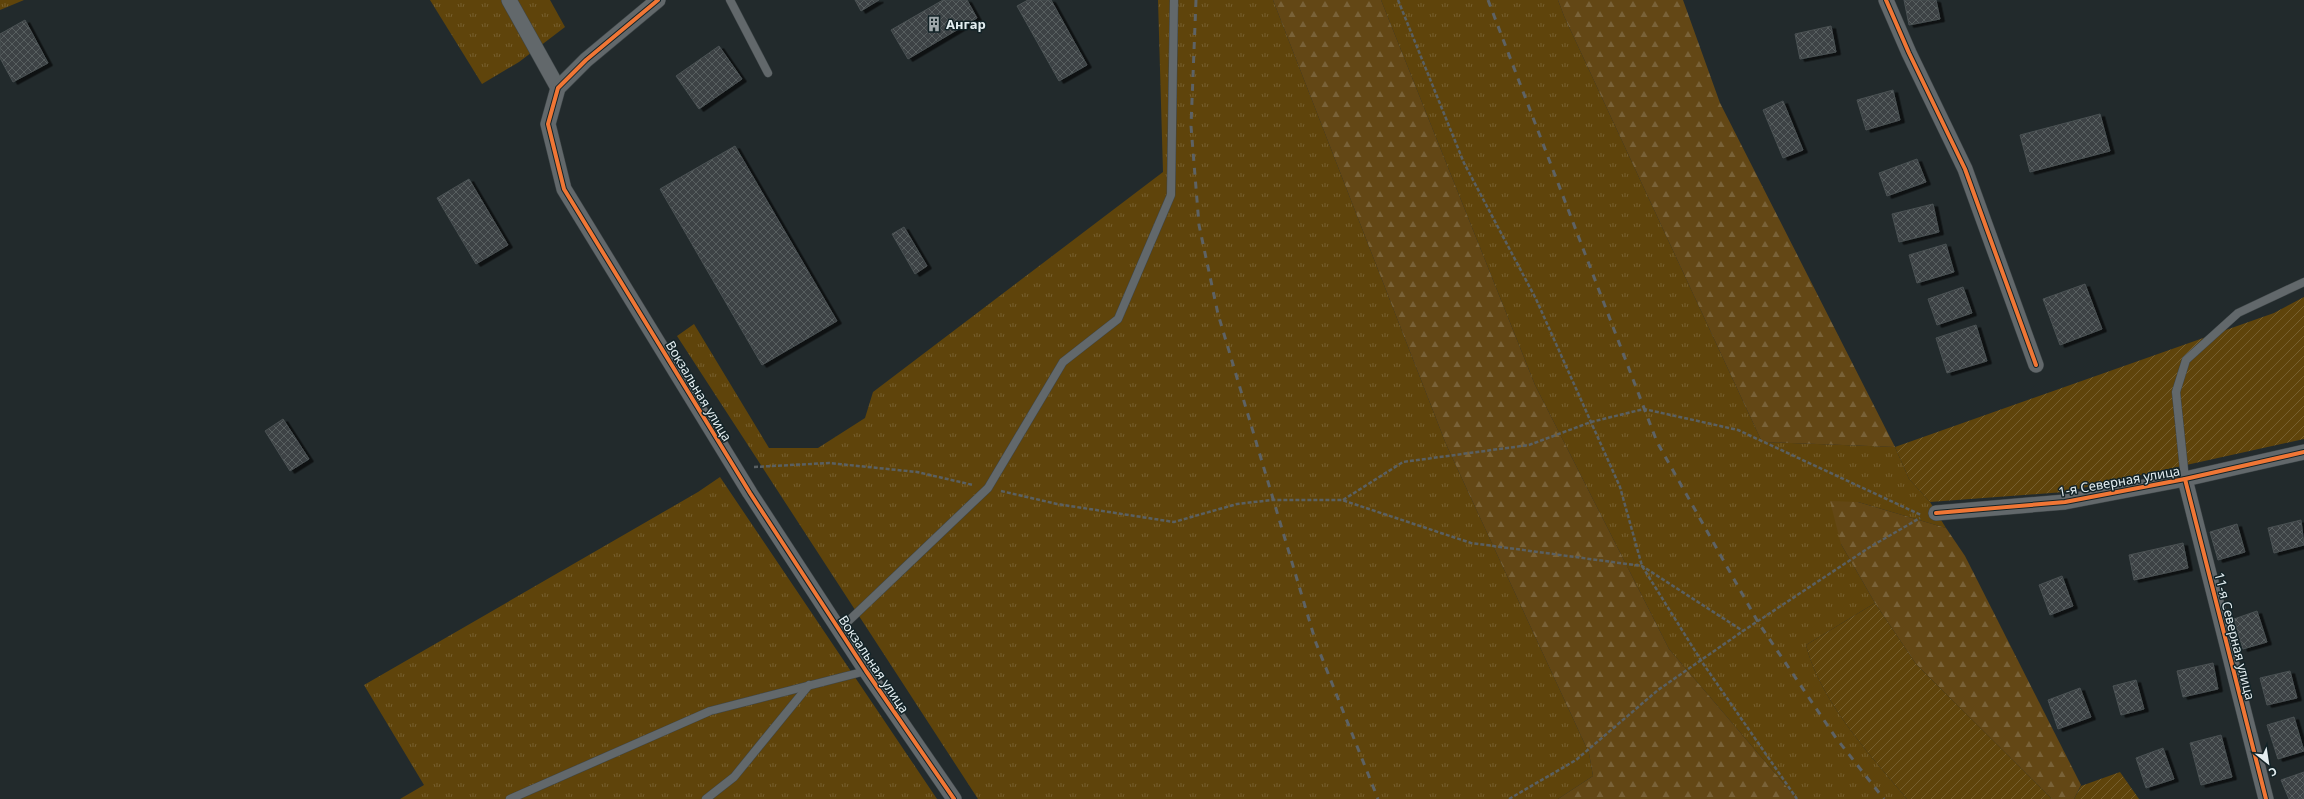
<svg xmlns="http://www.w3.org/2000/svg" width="2304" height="799" font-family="'Noto Sans',sans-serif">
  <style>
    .grass { fill: url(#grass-tufts) }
    .forest { fill: url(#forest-firs) }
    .garden { fill: url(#garden-furrows) }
    .building { fill: url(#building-cross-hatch); stroke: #4a5153; filter: url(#shadow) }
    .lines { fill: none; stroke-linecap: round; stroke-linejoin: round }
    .service-casing { stroke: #3f4648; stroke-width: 9 }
    .minor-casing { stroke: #3f4648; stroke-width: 16 }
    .path { stroke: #5a6062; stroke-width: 2.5; stroke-dasharray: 4 2; stroke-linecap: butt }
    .service { stroke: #62686b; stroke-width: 8 }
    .minor { stroke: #62686b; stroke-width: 15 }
    .rail { stroke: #5d6264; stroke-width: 3; stroke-dasharray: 7 7; stroke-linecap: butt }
    .cycleway-casing { stroke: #132327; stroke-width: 6 }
    .cycleway { stroke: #f07635; stroke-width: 4 }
    .labels { text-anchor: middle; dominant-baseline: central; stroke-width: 3; stroke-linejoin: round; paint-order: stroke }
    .poi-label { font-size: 13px; font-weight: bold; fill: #e4eef1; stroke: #132327; text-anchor: start }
    .street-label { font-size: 13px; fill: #e4eef1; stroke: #132327 }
  </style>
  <defs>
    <pattern id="grass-tufts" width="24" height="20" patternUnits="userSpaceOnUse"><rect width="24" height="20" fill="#5f440b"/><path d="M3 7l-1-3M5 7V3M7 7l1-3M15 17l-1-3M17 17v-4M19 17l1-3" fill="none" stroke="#765f2f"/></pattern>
    <pattern id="forest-firs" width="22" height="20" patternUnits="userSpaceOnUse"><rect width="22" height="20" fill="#634715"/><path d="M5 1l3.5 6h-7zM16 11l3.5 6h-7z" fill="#796238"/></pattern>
    <pattern id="garden-furrows" width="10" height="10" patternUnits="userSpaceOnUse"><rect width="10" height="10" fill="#5f440b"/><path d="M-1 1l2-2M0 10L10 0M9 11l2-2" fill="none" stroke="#765f2f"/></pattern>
    <pattern id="building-cross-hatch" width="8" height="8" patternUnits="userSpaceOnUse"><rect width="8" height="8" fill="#3d4345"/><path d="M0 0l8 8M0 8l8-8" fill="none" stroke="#595e60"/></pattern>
    <filter id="shadow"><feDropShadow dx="4.5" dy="2.5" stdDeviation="0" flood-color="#0009"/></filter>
  </defs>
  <rect width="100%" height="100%" fill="#222a2c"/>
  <g class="grass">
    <path d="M 0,0 L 24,0 L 0,10 Z"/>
    <path d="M 430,0 L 550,0 L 565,27 L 519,62 L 482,84 Z"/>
    <path d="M 1158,0 L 1273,0 L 1446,444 L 1589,753 L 1593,776 L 1558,799 L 978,799 L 677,336 L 694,324 L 769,448 L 818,448 L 865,418 L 873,392 L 1163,172 Z"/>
    <path d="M 1381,0 L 1558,0 L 1564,16 L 1762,442 L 1895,447 L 1909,479 L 1930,502 L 1946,528 L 1858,502 L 1841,544 L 1875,603 L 1806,645 C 1820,701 1870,755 1907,799 L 1797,799 L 1669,649 L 1535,385 Z"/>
    <path d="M 720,477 L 937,799 L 400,799 L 424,785 L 364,685 L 698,492 Z"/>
  </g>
  <g class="forest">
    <path d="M 1273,0 L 1381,0 L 1535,385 L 1669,649 L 1797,799 L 1558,799 L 1593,776 L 1589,753 L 1446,444 Z"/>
    <path d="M 1558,0 L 1683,0 L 1720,103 L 1895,447 L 1762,442 L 1564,16 Z"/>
    <path d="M 1830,501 L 1858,502 L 1946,528 L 1965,556 L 2081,785 L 2074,799 L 2052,799 L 1916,664 L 1875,603 L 1841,544 Z"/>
  </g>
  <g class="garden">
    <path d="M 2304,297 L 2304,439 L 2064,492 L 1930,502 L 1909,479 L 1895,447 L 2274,313 Z"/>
    <path d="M 1875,603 L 1916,664 L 2052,799 L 1907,799 C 1870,755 1820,701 1806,645 Z"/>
    <path d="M 2120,772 L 2139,799 L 2074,799 L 2081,786 Z"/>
  </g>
  <g class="building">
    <path d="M 855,0 L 879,0 L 861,11 Z"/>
    <path d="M 943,0 L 967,0 L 977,18 L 908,59 L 891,30 Z"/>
    <path d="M 1028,0 L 1051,0 L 1087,65 L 1059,81 L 1017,6 Z"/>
    <path d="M 1904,0 L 1936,0 L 1940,19 L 1909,25 Z"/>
    <path d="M 25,20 L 48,63 L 13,82 L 0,58 L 0,34 Z"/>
    <path d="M 1831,26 L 1836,52 L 1800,59 L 1795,34 Z"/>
    <path d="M 719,46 L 742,79 L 699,109 L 676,76 Z"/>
    <path d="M 1893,90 L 1900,120 L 1866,130 L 1857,100 Z"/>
    <path d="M 1783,101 L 1803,150 L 1783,158 L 1763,110 Z"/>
    <path d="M 2100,114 L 2110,151 L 2030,172 L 2020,135 Z"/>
    <path d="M 735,146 L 837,321 L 762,365 L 660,189 Z"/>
    <path d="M 1917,159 L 1926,182 L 1887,196 L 1879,173 Z"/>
    <path d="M 469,179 L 508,245 L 476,264 L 437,198 Z"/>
    <path d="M 1933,204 L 1939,232 L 1899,242 L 1892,214 Z"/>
    <path d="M 904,227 L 927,266 L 915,274 L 892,234 Z"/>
    <path d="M 1946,244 L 1954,272 L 1917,283 L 1909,255 Z"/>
    <path d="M 2085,284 L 2102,329 L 2060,345 L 2043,299 Z"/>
    <path d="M 1963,287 L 1972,313 L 1937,325 L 1928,299 Z"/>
    <path d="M 1976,325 L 1987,361 L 1947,373 L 1936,338 Z"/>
    <path d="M 283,419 L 309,459 L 290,471 L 265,431 Z"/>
    <path d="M 2301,520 L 2304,545 L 2274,553 L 2268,528 Z"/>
    <path d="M 2237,524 L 2245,552 L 2218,560 L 2210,532 Z"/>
    <path d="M 2183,543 L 2188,568 L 2134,580 L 2129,555 Z"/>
    <path d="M 2062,576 L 2073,606 L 2050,615 L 2039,585 Z"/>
    <path d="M 2257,611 L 2267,642 L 2243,649 L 2234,619 Z"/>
    <path d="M 2213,663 L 2218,689 L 2183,697 L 2177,671 Z"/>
    <path d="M 2290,671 L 2297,698 L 2267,705 L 2260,678 Z"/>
    <path d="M 2136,680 L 2144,709 L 2121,715 L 2113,686 Z"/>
    <path d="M 2080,688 L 2091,717 L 2058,729 L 2048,700 Z"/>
    <path d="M 2294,717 L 2304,751 L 2278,759 L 2267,725 Z"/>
    <path d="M 2221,735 L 2232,777 L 2201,785 L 2190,743 Z"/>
    <path d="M 2163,748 L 2174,779 L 2146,788 L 2136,758 Z"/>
    <path d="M 2304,772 L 2304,799 L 2289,799 L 2281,780 Z"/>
  </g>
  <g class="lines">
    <g class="service-casing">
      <g id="service">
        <path d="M 730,0 L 768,73"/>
        <path d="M 2185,479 L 2176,392 L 2186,360 L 2238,313 L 2304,282"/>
        <path d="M 839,630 L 988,488 L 1063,362 L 1118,319 L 1171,195 L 1174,0"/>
        <path d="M 510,799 L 710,711 L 866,671"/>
        <path d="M 706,799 L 734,777 L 809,685"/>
      </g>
    </g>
    <g class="minor-casing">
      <g id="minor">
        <path d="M 509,0 L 558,88"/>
        <path d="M 658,0 L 586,60 L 558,88 L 548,124 L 564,189 L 750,493 L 866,671 L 954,799"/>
        <path d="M 1886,0 L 1909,53 L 1965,169 L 2036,365"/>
        <path d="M 2185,479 L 2266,799"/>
        <path d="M 1936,513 L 2065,502 L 2185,479 L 2304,452"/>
      </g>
    </g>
    <g class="path">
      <path d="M 1398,0 L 1464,163 L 1536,299 L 1620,487 L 1642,566 L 1702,662 L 1797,799"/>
      <path d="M 754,467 L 829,463 L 917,472 L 973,485"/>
      <path d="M 1001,491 L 1057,504 L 1174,522 L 1237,504 L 1272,500 L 1342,500 L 1471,543 L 1642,566 L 1743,631"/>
      <path d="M 1343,500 L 1403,462 L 1529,445 L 1591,422 L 1644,409 L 1738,430 L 1921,515"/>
      <path d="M 1509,799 L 1576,760 L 1658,690 L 1743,631 L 1870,547 L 1920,518"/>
    </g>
    <use href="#service" class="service"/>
    <use href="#minor" class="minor"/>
    <g class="rail">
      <path d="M 1196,0 L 1191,126 L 1199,225 L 1218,314 L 1316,643 L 1378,799"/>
      <path d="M 1488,0 L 1657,442 L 1758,622 L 1836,738 L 1884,799"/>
    </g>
    <g class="cycleway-casing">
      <g id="cycleway">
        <path d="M 658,0 L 586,60 L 558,88 L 548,124 L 564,189 L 750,493 L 866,671 L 954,799"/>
        <path d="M 1886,0 L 1909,53 L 1965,169 L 2036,365"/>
        <path d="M 2185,479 L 2266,799"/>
        <path d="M 1936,513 L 2065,502 L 2185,479 L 2304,452"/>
      </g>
    </g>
    <use href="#cycleway" class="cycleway"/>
  </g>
  <defs>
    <g id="building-bare" transform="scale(1.2)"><path d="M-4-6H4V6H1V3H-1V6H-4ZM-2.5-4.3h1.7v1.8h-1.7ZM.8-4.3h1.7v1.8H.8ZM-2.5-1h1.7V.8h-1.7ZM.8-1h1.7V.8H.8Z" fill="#a0a9ac" stroke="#132327" stroke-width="2.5" paint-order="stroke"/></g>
  </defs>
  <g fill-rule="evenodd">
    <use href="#building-bare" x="934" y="24"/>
  </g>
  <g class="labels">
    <g class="poi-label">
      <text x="946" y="24">Ангар</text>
    </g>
    <g class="street-label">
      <text transform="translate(699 391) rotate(59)">Вокзальная улица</text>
      <text transform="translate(2119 481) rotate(-10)">1-я Северная улица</text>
      <text transform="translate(2235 636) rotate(76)">11-я Северная улица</text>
      <text transform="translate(874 664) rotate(56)">Вокзальная улица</text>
    </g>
  </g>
  <g transform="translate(2268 763) rotate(150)" stroke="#132327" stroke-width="3" paint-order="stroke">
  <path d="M0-3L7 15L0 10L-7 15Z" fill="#e4eef1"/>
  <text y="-6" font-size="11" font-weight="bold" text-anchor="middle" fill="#e4eef1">С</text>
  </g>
</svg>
